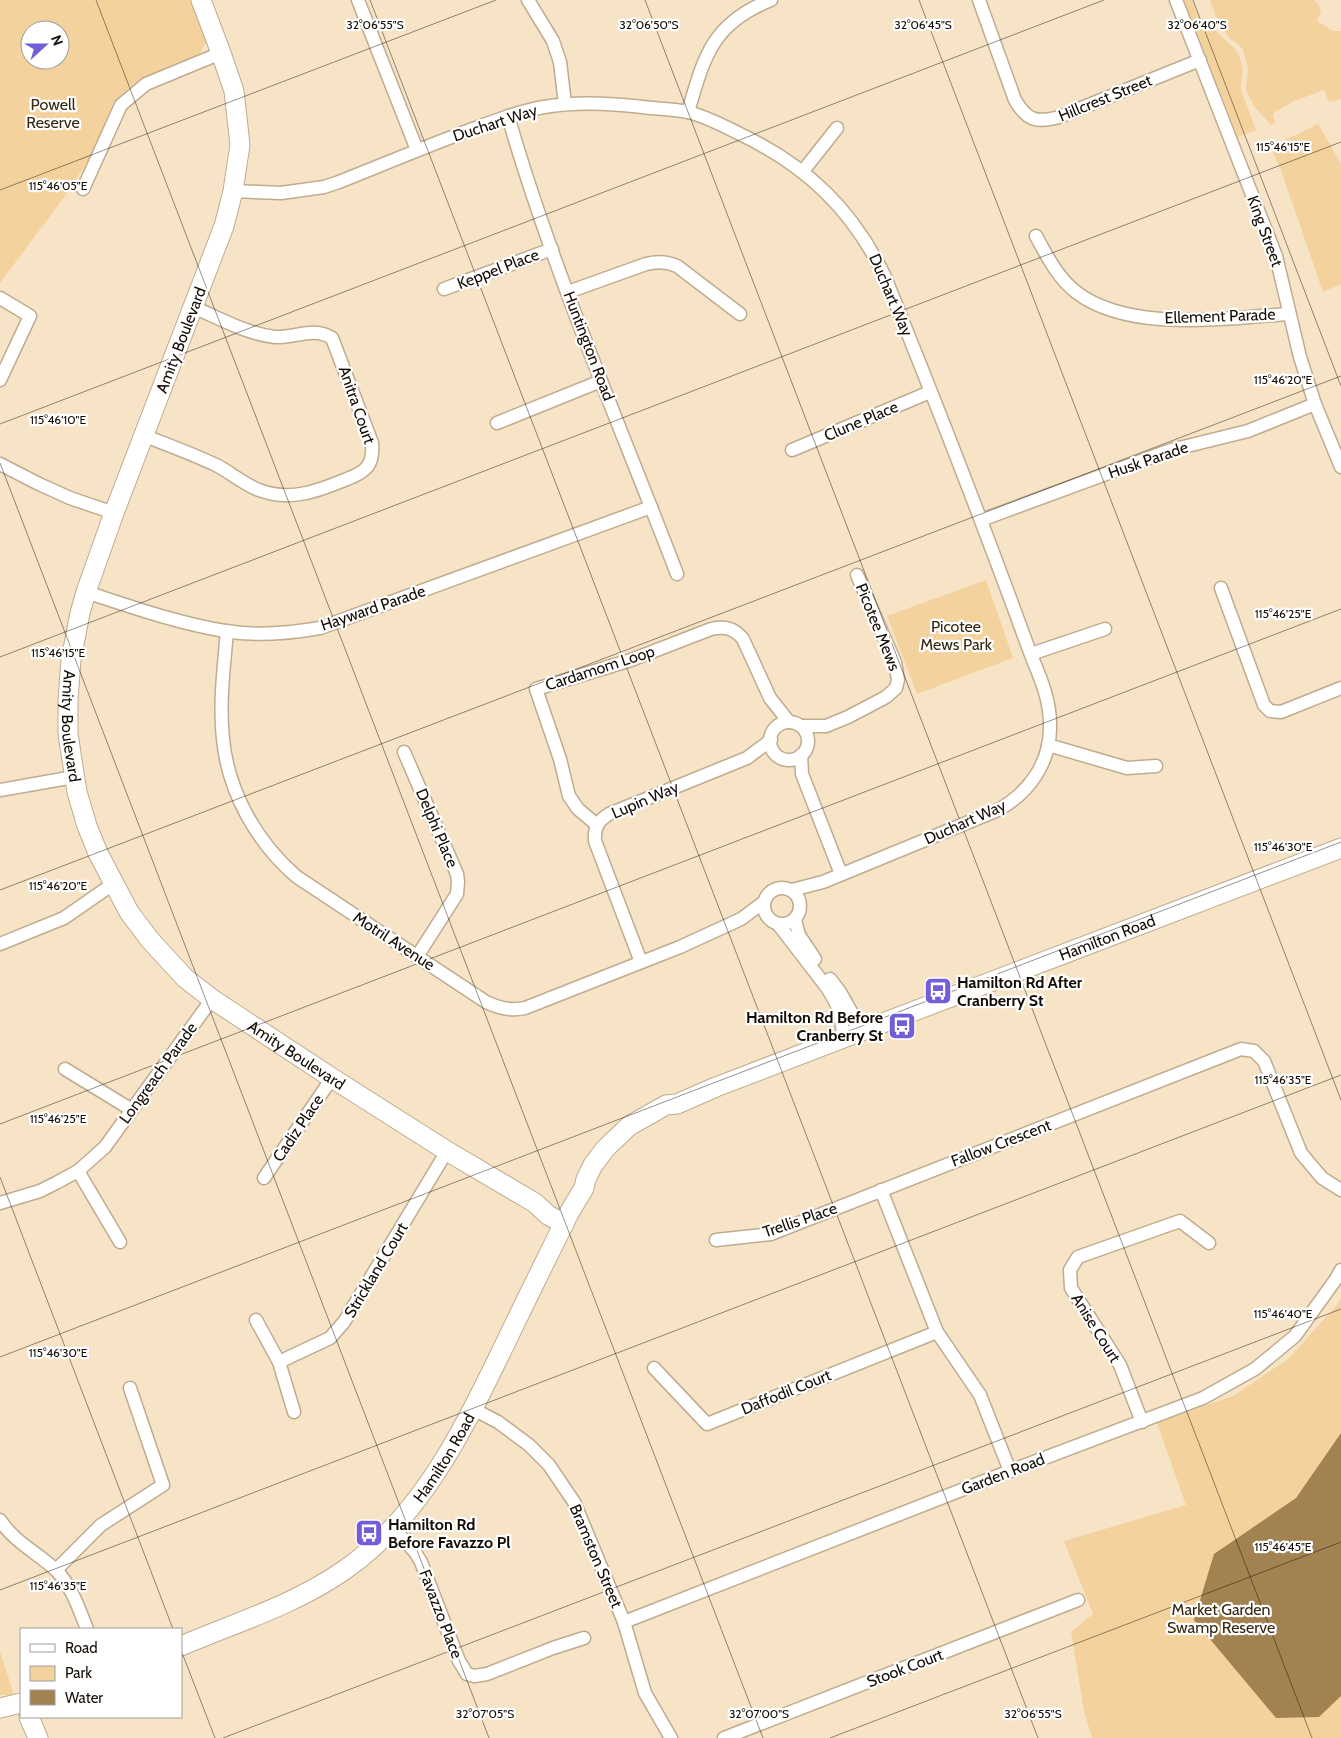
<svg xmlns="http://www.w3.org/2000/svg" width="1341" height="1738" font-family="Cabin,sans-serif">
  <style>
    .green { fill: #f4d29e; fill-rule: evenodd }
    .water { fill: #a28250 }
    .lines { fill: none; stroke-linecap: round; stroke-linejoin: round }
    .street-casing { stroke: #bfac8f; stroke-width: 15 }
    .secondary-casing { stroke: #bfac8f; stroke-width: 21 }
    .street { stroke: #fff; stroke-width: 12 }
    .secondary { stroke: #fff; stroke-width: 19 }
    .ticks { fill: none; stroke: #140d04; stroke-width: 1; stroke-opacity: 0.45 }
    .labels { text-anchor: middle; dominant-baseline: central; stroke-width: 4.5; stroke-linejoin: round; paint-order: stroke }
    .street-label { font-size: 16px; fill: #140d04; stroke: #fff }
    .park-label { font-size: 16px; fill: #372810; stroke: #fff }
    .poi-label { font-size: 16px; font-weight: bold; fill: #140d04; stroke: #fff; text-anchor: start }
    .ticks-label { font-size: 12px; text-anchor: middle; fill: #140d04; stroke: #fff; stroke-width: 4.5; stroke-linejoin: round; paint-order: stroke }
  </style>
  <rect width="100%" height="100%" fill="#f7e3c5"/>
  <g class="green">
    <path d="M 0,0 L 190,0 L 207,41 L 199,55 L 144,77 L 130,86 L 114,102 L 90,158 L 65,196 L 0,283 ZM 30,30 L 60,30 L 60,60 L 30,60 Z"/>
    <path d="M 1184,0 L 1192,0 L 1205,32 L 1214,29 L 1235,49 L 1240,58 L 1243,71 L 1241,83 L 1241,90 L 1256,130 L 1238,137 Z"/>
    <path d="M 1210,0 L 1314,0 L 1319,5 L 1321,12 L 1317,21 L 1333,31 L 1341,31 L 1341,99 L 1329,102 L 1324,90 L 1294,101 L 1275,112 L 1273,115 L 1275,123 L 1271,125 L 1254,106 L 1246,90 L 1248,68 L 1243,50 L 1239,45 L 1229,38 L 1219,24 Z"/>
    <path d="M 1318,124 L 1341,164 L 1341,284 L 1323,292 L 1282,173 L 1271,147 Z"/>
    <path d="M 986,580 L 1013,658 L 917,694 L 887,616 Z"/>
    <path d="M 1341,1298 L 1341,1738 L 1092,1738 L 1084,1711 L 1071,1632 L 1093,1614 L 1064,1541 L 1186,1505 L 1157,1423 L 1233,1396 L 1288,1359 L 1337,1305 Z"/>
    <path d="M 0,1652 L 14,1695 L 0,1695 Z"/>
  </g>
  <path class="water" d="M 1341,1433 L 1341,1696 L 1319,1717 L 1276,1718 L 1194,1620 L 1214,1554 L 1296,1498 Z"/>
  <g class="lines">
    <g class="street-casing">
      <g id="street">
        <path d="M 358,0 L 417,150"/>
        <path d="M 528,0 L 553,41 L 560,62 L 565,104"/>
        <path d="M 979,0 L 1015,100 C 1027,121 1037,123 1059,117 L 1200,60"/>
        <path d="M 1176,0 L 1276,256 L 1300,357 L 1315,404 L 1341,467"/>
        <path d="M 688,112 C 704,57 712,23 771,0"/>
        <path d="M 508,116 C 553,272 619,422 677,574"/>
        <path d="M 803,171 L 837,128"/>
        <path d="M 83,189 L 121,105 L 146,84 L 221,53"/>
        <path d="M 233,191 L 281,193 L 324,187 L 339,182 C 379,166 420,149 462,133 C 489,123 516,112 544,107 C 577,101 610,103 643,107 C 657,109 673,109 688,112 C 705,116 724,126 740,134 C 807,166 853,210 885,277 C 928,383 970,490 1010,598 C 1017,617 1024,636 1031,655 C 1040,677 1050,699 1050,724 C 1051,762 1030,792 998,810 L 823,882 L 792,890"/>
        <path d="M 1036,236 C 1047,256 1057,277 1076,292 C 1129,333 1227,318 1289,314"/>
        <path d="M 444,289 L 552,249"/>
        <path d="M 568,292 L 646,264 C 657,261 666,261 677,266 L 740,314"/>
        <path d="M 0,298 L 30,316 L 0,380"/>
        <path d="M 497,423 L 601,381"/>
        <path d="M 145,436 C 168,445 193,454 216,465 C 230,472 243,484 259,490 C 290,502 318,491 347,479 C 366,472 374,465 372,443 L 332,338 C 314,326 295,338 275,337 C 247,334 219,318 193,307"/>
        <path d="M 792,450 L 930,392"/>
        <path d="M 0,464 L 39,484 L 70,498 L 114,513"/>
        <path d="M 981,520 L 1171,450 L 1248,431 L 1315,404"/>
        <path d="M 1221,588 L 1264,705 L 1270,711 L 1281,712 L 1341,688"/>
        <path d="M 86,592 C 132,607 177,623 225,631 C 254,636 291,633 320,628 L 651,507"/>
        <path d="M 227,631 C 224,667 219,703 223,739 C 228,792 257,843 297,877 L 486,1002 C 499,1008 510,1011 525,1008 L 680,947 L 741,919 L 764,902"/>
        <path d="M 1031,654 L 1105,629"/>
        <circle cx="789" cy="741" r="19"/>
        <path d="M 801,726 L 826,726 L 848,717 L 886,697 L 896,688 L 898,680 L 895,662 L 857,575"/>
        <path d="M 1048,745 L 1127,768 L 1156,766"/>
        <path d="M 404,752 L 457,874 L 458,882 L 457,894 L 418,955"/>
        <path d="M 801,755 L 802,774 L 841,874"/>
        <path d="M 0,790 L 74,777"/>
        <path d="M 597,825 L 578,809 L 569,796 L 560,759 L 536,689 L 631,660 L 711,629 C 725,626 734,628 743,639 L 770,698 L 789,722"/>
        <circle cx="782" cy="906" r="18"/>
        <path d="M 795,920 L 799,935 L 815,959"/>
        <path d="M 778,924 L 828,989 L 839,1009 L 844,1038"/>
        <path d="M 0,944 L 64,918 L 113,884"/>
        <path d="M 641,962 L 595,841 C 594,827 598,821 609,814 L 747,758 L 771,740"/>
        <path d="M 830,979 L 840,992 L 862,1031"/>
        <path d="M 65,1069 L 132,1110"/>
        <path d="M 78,1171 L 120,1242"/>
        <path d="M 264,1178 L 332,1078"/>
        <path d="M 881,1190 L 937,1332 L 980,1395 L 1010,1471"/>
        <path d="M 0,1203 L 40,1191 L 56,1183 L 78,1171 L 105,1147 L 212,999"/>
        <path d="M 716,1240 L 771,1234 L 1241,1049 L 1254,1051 L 1264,1061 L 1301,1153 L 1322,1178 L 1341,1190"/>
        <path d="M 256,1320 L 279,1362 L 294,1412"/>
        <path d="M 279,1362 L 330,1338 L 344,1322 L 447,1151"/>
        <path d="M 654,1368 L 707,1424 L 937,1332"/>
        <path d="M 473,1409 L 498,1422 L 529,1445 L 549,1465 L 574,1502 L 624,1622 L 645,1693 L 671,1738"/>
        <path d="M 1142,1422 L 1120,1365 L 1071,1288 L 1070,1270 L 1078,1257 L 1180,1221 L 1209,1243"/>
        <path d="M 0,1520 C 14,1542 38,1553 57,1571 C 72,1587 79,1609 87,1629"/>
        <path d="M 393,1528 L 415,1552 L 421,1562 L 459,1661 L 467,1674 L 474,1676 L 487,1674 L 553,1648 L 584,1638"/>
        <path d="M 56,1570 L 101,1525 L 163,1485 L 130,1388"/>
        <path d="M 624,1622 L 1010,1471 L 1203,1398 L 1255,1369 L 1295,1336 L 1336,1279 L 1341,1270"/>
        <path d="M 724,1738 L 1078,1600"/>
      </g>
    </g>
    <g class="secondary-casing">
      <g id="secondary">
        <path id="s1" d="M 201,0 L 221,53 L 234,91 L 240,145 L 233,191 L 224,226 L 114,513 L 86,592 L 80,613 L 71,660 L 68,700 L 68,734 L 77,792 L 87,826 L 98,853 L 129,912 L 150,940 L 185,978 L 212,999 L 332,1078 L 447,1151 L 535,1203 L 548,1215 L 564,1224"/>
        <path id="s2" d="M 181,1646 C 235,1623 294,1605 343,1571 C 422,1517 463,1430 504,1346 C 525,1302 547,1258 569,1213 L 584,1188 L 586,1179 L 593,1165 L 605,1149 L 629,1126 L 666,1105 L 677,1104 L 716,1087 L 862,1031 L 1341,848"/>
        <path d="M 0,1708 L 21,1703"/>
        <path d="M 29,1717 L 38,1738"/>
      </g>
    </g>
    <use href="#street" class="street"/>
    <use href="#secondary" class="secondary"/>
  </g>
  <path class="ticks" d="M 96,0 L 763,1738M 370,0 L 1038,1738M 645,0 L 1312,1738M 919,0 L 1341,1100M 1193,0 L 1341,386M 0,190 L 496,0M 0,424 L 1104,0M 0,463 L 489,1738M 0,657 L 1341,142M 0,890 L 1341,376M 0,1124 L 1341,609M 0,1177 L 173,1629M 0,1357 L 1341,842M 0,1590 L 1341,1075M 181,1650 L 215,1738M 223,1738 L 1341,1309M 830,1738 L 1341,1542"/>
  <defs>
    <g id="bus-square" transform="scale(1.4375)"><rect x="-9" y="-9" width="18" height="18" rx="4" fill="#745dd8" stroke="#fff"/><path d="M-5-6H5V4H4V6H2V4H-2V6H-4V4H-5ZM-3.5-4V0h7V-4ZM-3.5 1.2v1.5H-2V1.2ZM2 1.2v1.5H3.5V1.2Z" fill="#fff"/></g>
  </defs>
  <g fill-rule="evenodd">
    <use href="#bus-square" x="938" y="991"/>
    <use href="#bus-square" x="902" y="1026"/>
    <use href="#bus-square" x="369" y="1533"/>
  </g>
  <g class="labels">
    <g class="street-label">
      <text transform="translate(1105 98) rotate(-22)">Hillcrest Street</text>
      <text transform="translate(495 123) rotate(-18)">Duchart Way</text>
      <text transform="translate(1265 231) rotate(70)">King Street</text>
      <text transform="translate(498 269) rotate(-21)">Keppel Place</text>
      <text transform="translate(891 295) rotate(67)">Duchart Way</text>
      <text transform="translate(1220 316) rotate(-2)">Ellement Parade</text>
      <text transform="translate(181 340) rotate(-69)">Amity Boulevard</text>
      <text transform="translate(589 346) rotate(69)">Huntington Road</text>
      <text transform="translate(357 405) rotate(71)">Anitra Court</text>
      <text transform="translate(861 421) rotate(-23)">Clune Place</text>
      <text transform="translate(1148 460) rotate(-19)">Husk Parade</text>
      <text transform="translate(373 608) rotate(-19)">Hayward Parade</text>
      <text transform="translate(878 627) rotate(68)">Picotee Mews</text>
      <text transform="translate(600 668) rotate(-18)">Cardamom Loop</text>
      <text stroke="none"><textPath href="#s1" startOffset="761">Amity Boulevard</textPath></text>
      <text transform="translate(645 800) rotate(-23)">Lupin Way</text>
      <text transform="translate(965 822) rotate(-24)">Duchart Way</text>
      <text transform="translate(437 828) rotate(67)">Delphi Place</text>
      <text stroke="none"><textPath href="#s2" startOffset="1229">Hamilton Road</textPath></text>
      <text transform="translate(394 941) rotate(33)">Motril Avenue</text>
      <text stroke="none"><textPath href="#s1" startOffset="1181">Amity Boulevard</textPath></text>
      <text transform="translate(158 1073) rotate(-54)">Longreach Parade</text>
      <text transform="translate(298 1128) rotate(-56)">Cadiz Place</text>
      <text transform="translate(1001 1143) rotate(-21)">Fallow Crescent</text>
      <text transform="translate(800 1220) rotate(-19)">Trellis Place</text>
      <text transform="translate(376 1270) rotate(-59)">Strickland Court</text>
      <text transform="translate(1096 1328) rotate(58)">Anise Court</text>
      <text transform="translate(786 1392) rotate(-22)">Daffodil Court</text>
      <text stroke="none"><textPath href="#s2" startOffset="332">Hamilton Road</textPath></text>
      <text transform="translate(1003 1474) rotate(-21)">Garden Road</text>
      <text transform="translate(596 1556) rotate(67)">Bramston Street</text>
      <text transform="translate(441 1614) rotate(69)">Favazzo Place</text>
      <text transform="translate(905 1668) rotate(-21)">Stook Court</text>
    </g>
    <g class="park-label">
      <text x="53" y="104">Powell<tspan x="53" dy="18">Reserve</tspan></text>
      <text x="956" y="626">Picotee<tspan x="956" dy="18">Mews Park</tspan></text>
      <text x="1221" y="1609">Market Garden<tspan x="1221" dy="18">Swamp Reserve</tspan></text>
    </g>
    <g class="poi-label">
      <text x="957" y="982">Hamilton Rd After<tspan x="957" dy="18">Cranberry St</tspan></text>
      <text x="883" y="1017" text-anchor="end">Hamilton Rd Before<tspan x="883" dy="18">Cranberry St</tspan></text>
      <text x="388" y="1524">Hamilton Rd<tspan x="388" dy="18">Before Favazzo Pl</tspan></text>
    </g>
  </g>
  <g class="ticks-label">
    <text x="923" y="29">32°06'45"S</text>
    <text x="375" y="29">32°06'55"S</text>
    <text x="649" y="29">32°06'50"S</text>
    <text x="1197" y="29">32°06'40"S</text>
    <text x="1283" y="151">115°46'15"E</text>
    <text x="58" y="190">115°46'05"E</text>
    <text x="1283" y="384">115°46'20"E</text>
    <text x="58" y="424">115°46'10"E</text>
    <text x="1283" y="618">115°46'25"E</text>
    <text x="58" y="657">115°46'15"E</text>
    <text x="1283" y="851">115°46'30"E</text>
    <text x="58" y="890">115°46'20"E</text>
    <text x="1283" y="1084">115°46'35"E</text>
    <text x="58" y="1123">115°46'25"E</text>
    <text x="1283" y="1318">115°46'40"E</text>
    <text x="58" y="1357">115°46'30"E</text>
    <text x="1283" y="1551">115°46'45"E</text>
    <text x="58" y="1590">115°46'35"E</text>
    <text x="485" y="1718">32°07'05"S</text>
    <text x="759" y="1718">32°07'00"S</text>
    <text x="1033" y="1718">32°06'55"S</text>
  </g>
  <rect x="20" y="1628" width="162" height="90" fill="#ffffff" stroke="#a19e9b"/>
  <rect x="30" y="1644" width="25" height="8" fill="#ffffff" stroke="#a19e9b"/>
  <text x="65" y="1653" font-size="15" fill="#140d04">Road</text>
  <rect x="30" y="1666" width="25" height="15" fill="#f4d29e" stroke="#a19e9b"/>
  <text x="65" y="1678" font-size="15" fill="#140d04">Park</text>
  <rect x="30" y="1690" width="25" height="15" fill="#a28250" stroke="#a19e9b"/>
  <text x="65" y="1703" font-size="15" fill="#140d04">Water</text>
  <g transform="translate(45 45) rotate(69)"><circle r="24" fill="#ffffff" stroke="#a19e9b"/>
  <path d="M0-4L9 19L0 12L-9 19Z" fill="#745dd8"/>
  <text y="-8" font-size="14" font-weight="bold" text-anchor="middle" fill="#140d04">N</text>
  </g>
</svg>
